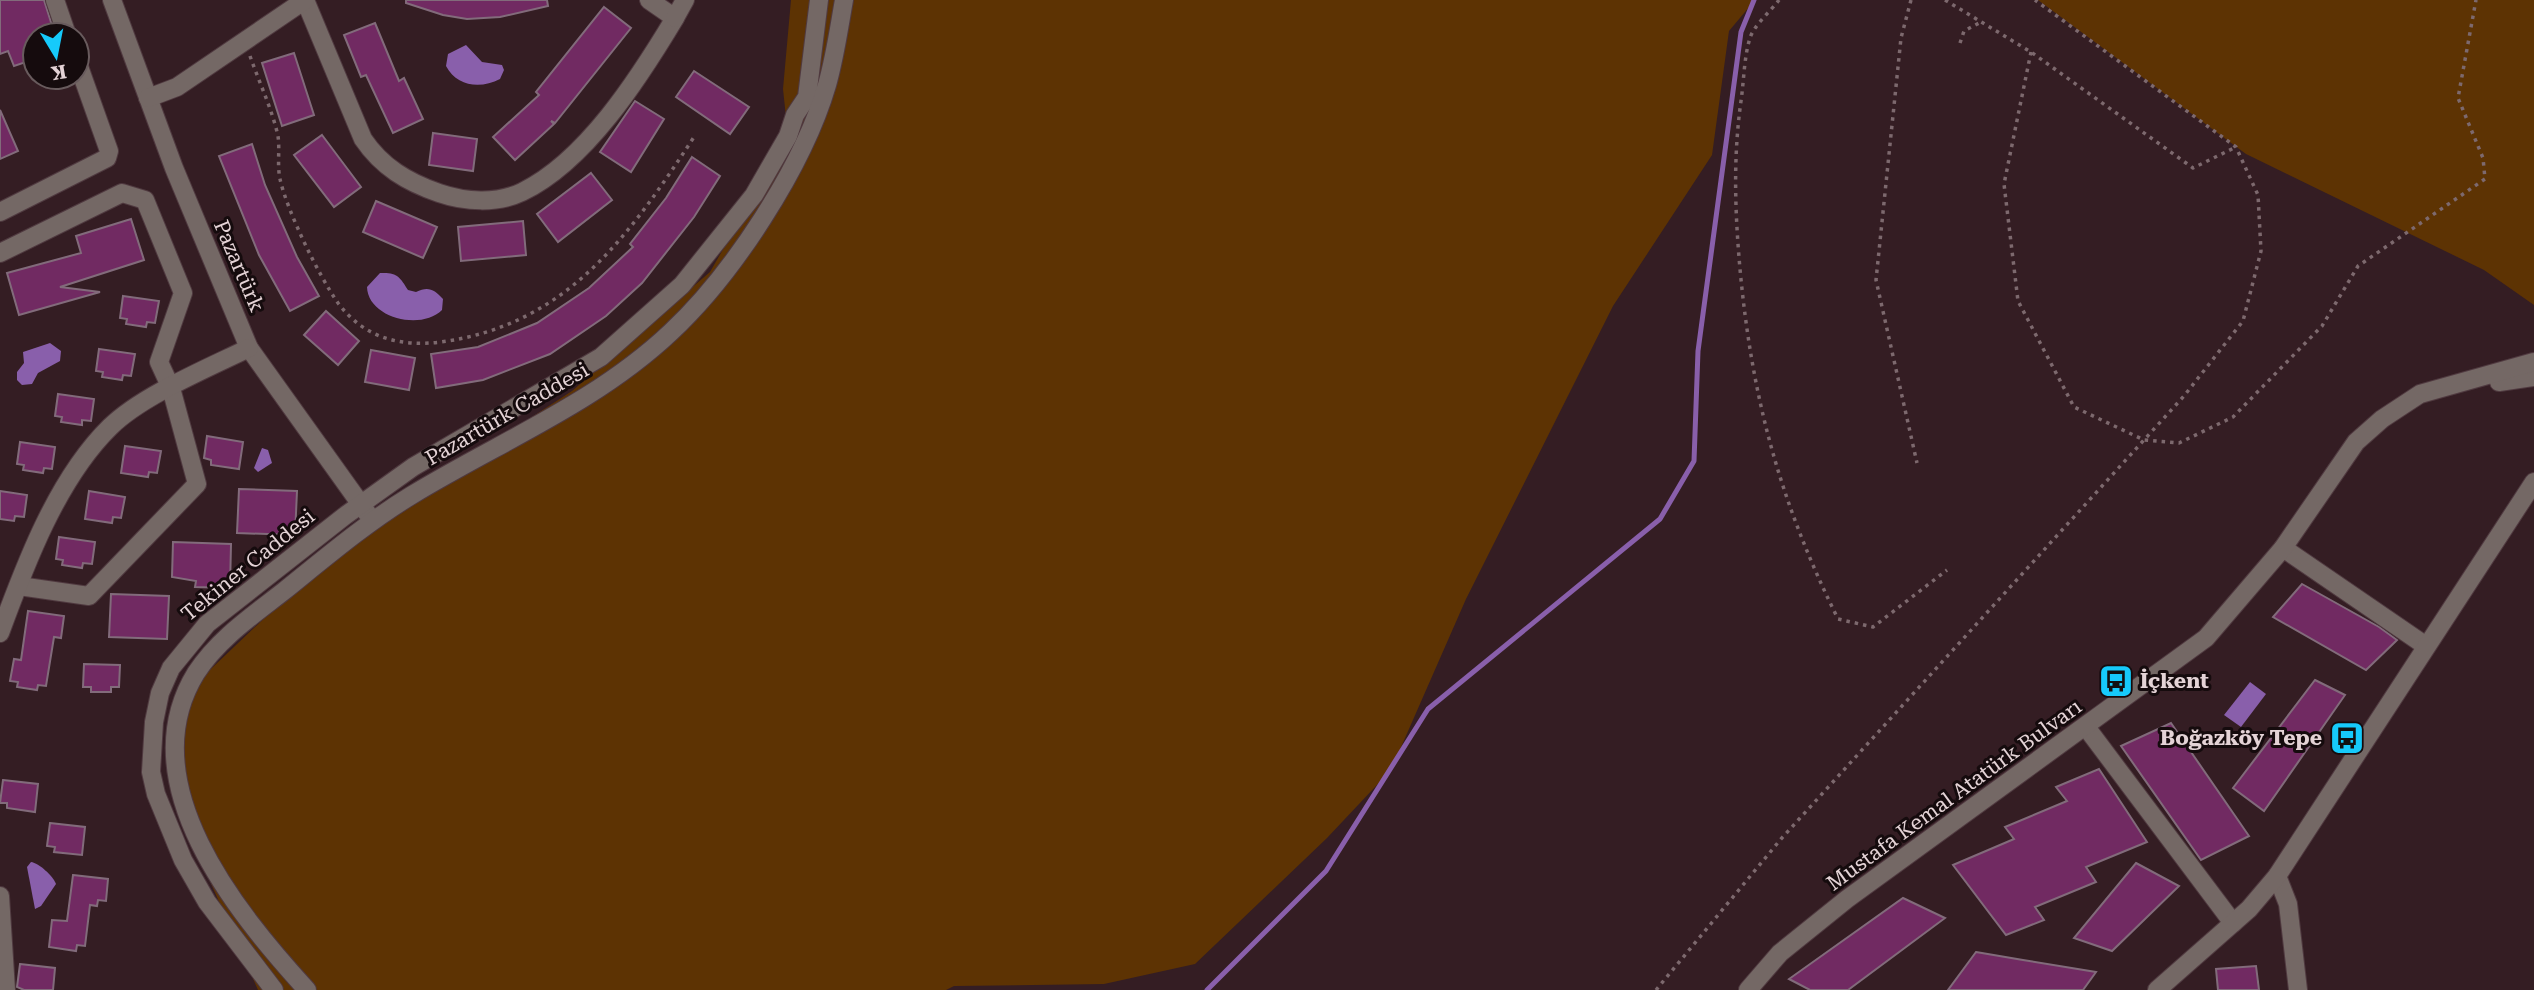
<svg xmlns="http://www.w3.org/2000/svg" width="2534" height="990" font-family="'Roboto Serif',serif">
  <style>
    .green { fill: #5d3303 }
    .water { fill: #895fab }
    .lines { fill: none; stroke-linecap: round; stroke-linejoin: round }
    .stream { stroke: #895fab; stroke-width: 5 }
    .building { fill: #712a62; stroke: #826b7b; stroke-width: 2 }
    .minor-casing { stroke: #503a40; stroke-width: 20 }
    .path { stroke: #7d696e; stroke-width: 3.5; stroke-dasharray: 3.5 5; stroke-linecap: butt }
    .minor { stroke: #746865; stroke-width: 18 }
    .labels { text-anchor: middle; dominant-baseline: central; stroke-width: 6; stroke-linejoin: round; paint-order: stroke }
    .street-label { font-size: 21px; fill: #e4d3d6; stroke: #150b0d }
    .poi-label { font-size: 21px; font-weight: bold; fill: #e4d3d6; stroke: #150b0d; text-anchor: start }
  </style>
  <rect width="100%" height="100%" fill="#341d23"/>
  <g class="green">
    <path d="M 791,0 L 1755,0 L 1729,31 L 1712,155 L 1613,306 L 1466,599 L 1391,770 L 1327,838 L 1195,964 L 1104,984 L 954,986 L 946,990 L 258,990 L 175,802 L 168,732 L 193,686 L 276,607 L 395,506 L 572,391 L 710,272 L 788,136 L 783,89 Z"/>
    <path d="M 2038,0 L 2534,0 L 2534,305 L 2484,270 L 2246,154 Z"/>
  </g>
  <g class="water">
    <path d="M 466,45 L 482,62 L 502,65 L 504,70 L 500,79 C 481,89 457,87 446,66 L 448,54 Z"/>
    <path d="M 380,273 C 397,272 400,277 408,290 L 416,292 C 428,286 434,289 443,299 L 442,310 C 421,331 368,318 367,287 Z"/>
    <path d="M 50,343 L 61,351 L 60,361 L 38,373 L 32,384 L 22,385 L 17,380 L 17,372 L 24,363 L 23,352 Z"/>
    <path d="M 262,448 L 268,450 L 272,463 L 258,472 L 254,468 Z"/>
    <path d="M 2250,682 L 2266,694 L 2241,727 L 2224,715 Z"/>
    <path d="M 31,862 C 39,863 53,876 56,884 L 41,906 L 35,909 L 27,867 Z"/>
  </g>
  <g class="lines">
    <path class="stream" d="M 1207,990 L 1326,871 L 1428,709 L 1660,519 L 1694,461 L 1698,351 L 1741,32 L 1754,0"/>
  </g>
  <g class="building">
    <path d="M 0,0 L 44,0 L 55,35 L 35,35 L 35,53 L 30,55 L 32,60 L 14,66 L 8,51 L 0,54 Z"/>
    <path d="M 406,0 L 547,0 L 548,6 L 500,17 L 467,19 L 443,15 L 406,3 Z"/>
    <path d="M 604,7 L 631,28 L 555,123 L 551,121 L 554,124 L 515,160 L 493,137 L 539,95 L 536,92 Z"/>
    <path d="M 375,23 L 399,81 L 404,78 L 423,119 L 393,133 L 366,75 L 361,77 L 344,35 Z"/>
    <path d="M 294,53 L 314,115 L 282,126 L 262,63 Z"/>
    <path d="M 694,71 L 749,107 L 730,134 L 676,97 Z"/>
    <path d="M 635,101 L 664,119 L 631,172 L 600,152 Z"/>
    <path d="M 0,110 L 18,151 L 0,159 Z"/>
    <path d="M 433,133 L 477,139 L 473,171 L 429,165 Z"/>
    <path d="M 322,135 L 361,187 L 334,207 L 294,155 Z"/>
    <path d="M 252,144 L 265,185 L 297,257 L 319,296 L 290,311 L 259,255 L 219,156 Z"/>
    <path d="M 692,157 L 720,176 L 694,217 L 642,283 L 606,316 L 550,354 L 483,380 L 436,388 L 431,354 L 478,347 L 537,323 L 589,288 L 633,247 L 630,244 L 666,198 Z"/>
    <path d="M 591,173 L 612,200 L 558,242 L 537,214 Z"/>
    <path d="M 376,201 L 437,227 L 423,258 L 363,232 Z"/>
    <path d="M 131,219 L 144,260 L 60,287 L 100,292 L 19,315 L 7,273 L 81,253 L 76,236 Z"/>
    <path d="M 523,221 L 526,255 L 461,261 L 458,227 Z"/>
    <path d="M 123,296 L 159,301 L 155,323 L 147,322 L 146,327 L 126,324 L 127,319 L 120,318 Z"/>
    <path d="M 326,311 L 359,341 L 338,365 L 304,335 Z"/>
    <path d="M 99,349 L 135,354 L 131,376 L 123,375 L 122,380 L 102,377 L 103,372 L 96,371 Z"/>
    <path d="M 371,350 L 415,358 L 409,390 L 365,382 Z"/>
    <path d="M 58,394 L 94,399 L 91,421 L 82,420 L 82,425 L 61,422 L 62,417 L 55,416 Z"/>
    <path d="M 207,436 L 243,442 L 239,469 L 211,465 L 211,460 L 204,458 Z"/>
    <path d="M 20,442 L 55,447 L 52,469 L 44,468 L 43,473 L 23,470 L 24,465 L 17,464 Z"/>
    <path d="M 125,446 L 161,451 L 157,473 L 149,472 L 148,477 L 121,473 Z"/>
    <path d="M 239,489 L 297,491 L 295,535 L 237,533 Z"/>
    <path d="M 0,491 L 27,495 L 24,517 L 15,516 L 14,521 L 0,519 Z"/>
    <path d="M 89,491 L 125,497 L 121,518 L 113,517 L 112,523 L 85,519 Z"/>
    <path d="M 59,537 L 95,542 L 92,564 L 83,563 L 82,568 L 62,565 L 63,560 L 56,559 Z"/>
    <path d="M 173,542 L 231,544 L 230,588 L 195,587 L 196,581 L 172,577 Z"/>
    <path d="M 2302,584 L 2379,627 L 2397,640 L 2366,670 L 2273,617 Z"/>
    <path d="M 111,594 L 169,596 L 167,639 L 109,637 Z"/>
    <path d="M 28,611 L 64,616 L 61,638 L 54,637 L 46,686 L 38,685 L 37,690 L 17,687 L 18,682 L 10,681 L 14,659 L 21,660 Z"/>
    <path d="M 84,664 L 120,665 L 119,687 L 111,687 L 111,692 L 91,692 L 91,687 L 83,687 Z"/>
    <path d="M 2315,680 L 2345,695 L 2264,811 L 2233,788 Z"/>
    <path d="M 2171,723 L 2249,836 L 2201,860 L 2121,746 Z"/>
    <path d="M 2099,769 L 2147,842 L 2086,867 L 2096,882 L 2035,907 L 2044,920 L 2006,935 L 1953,865 L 2014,839 L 2005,827 L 2067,801 L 2056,787 Z"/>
    <path d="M 3,780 L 38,784 L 35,812 L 7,808 L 7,803 L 0,803 Z"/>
    <path d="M 50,823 L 85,827 L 82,855 L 54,852 L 55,847 L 47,846 Z"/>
    <path d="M 2136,863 L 2179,886 L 2112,951 L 2074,938 Z"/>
    <path d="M 73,875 L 108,879 L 106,901 L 98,900 L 97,906 L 90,905 L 85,946 L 77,945 L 76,951 L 49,947 L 52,920 L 67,921 Z"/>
    <path d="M 1903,898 L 1945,918 L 1848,990 L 1810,990 L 1789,979 Z"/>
    <path d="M 1976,952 L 2023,960 L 2096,972 L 2083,990 L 1948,990 Z"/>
    <path d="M 20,964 L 55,968 L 53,990 L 24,990 L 17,987 Z"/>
    <path d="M 2256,966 L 2259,990 L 2218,990 L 2216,969 Z"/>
  </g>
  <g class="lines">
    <g class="minor-casing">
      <g id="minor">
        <path d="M 55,0 L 67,35"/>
        <path d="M 112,0 L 174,168 L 249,348 L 367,513"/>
        <path d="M 305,0 L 363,139 C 382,167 407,182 439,193 C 465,202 497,204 522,192 C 586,161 639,78 675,18 L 649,0"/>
        <path d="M 675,18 L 685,0"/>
        <path d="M 148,98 L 177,87 L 305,0"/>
        <path d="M 0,212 L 107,158 L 109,151 L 77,61"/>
        <path d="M 0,253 L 122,193 L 145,200 L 183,293 L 159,362 L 171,388 L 197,484 L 89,596 L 19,586"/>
        <path d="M 2499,382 L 2534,377"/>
        <path d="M 2283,548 L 2426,646"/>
        <path d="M 0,633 C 25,565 57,479 110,427 C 141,396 208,368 249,348"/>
        <path d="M 2086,727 L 2233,923"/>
        <path d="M 2277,876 L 2288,904 L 2298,990"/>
        <path d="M 0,896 L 6,990"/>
        <path d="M 274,990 L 207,902 L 183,860 L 156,794 L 151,772 L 154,722 L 160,693 L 171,668 L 207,624 L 346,515 L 413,467 L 601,357 L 682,285 L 754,195 L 788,136 L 795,115 L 807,97 L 819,0"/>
        <path d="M 307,990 C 236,912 129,782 196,673 C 218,639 252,616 284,591 C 325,558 366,523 412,495 C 499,442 596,403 671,332 C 733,274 803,167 827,85 C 835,57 839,28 844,0"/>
        <path d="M 1748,990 L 1780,953 L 1847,899 L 2206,638 L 2283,548 L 2356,442 L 2382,419 L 2420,394 L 2534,362"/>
        <path d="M 2157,990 L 2249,909 L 2277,876 L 2534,482"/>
      </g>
    </g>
    <g class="path">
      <path d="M 1779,0 C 1771,11 1754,25 1750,38 C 1744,57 1744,80 1741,101 C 1733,158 1735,212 1740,269 C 1752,399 1780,502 1838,619 L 1873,627 L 1947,570"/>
      <path d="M 1911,0 L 1901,38 L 1876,280 L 1917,463"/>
      <path d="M 1945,0 L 2031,52 L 2193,168 L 2236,147"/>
      <path d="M 1960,43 L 1964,31 L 1981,22"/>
      <path d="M 2031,52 L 2004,184 L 2018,301 L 2074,407 L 2144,440 L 2179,443 L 2233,417 L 2322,326 L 2358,266 L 2485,179 L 2483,158 L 2458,98 L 2476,0"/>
      <path d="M 250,56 C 259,82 272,109 278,136 C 280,150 277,165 280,179 C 287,211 319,276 338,303 C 364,338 400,347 441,342 C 567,325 629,236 694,137"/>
      <path d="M 1656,990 L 1781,839 L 2184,396 L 2243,321 L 2261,251 L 2258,195 L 2236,147 L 2035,0"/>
    </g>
    <use href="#minor" class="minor"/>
  </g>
  <defs>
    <g id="bus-square" transform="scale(1.75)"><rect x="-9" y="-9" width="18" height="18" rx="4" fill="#16cafb" stroke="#150b0d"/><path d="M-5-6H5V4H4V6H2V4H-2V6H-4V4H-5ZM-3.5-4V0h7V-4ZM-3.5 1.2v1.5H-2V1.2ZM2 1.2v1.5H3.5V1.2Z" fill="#111"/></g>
  </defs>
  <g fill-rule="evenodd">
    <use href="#bus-square" x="2116" y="681"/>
    <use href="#bus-square" x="2347" y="738"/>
  </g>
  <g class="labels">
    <g class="street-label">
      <text transform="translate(239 266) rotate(67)">Pazartürk</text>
      <text transform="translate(507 414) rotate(-30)">Pazartürk Caddesi</text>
      <text transform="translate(248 565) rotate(-39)">Tekiner Caddesi</text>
      <text transform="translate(1954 795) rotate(-36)">Mustafa Kemal Atatürk Bulvarı</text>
    </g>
    <g class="poi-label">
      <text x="2140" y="681">İçkent</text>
      <text x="2322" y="738" text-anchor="end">Boğazköy Tepe</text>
    </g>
  </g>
  <g transform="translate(56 56) rotate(170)"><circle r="33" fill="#150b0d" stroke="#685b5d" stroke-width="2"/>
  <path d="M0-5L12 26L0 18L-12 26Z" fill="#16cafb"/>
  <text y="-10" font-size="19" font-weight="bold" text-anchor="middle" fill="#e4d3d6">K</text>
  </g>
</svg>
